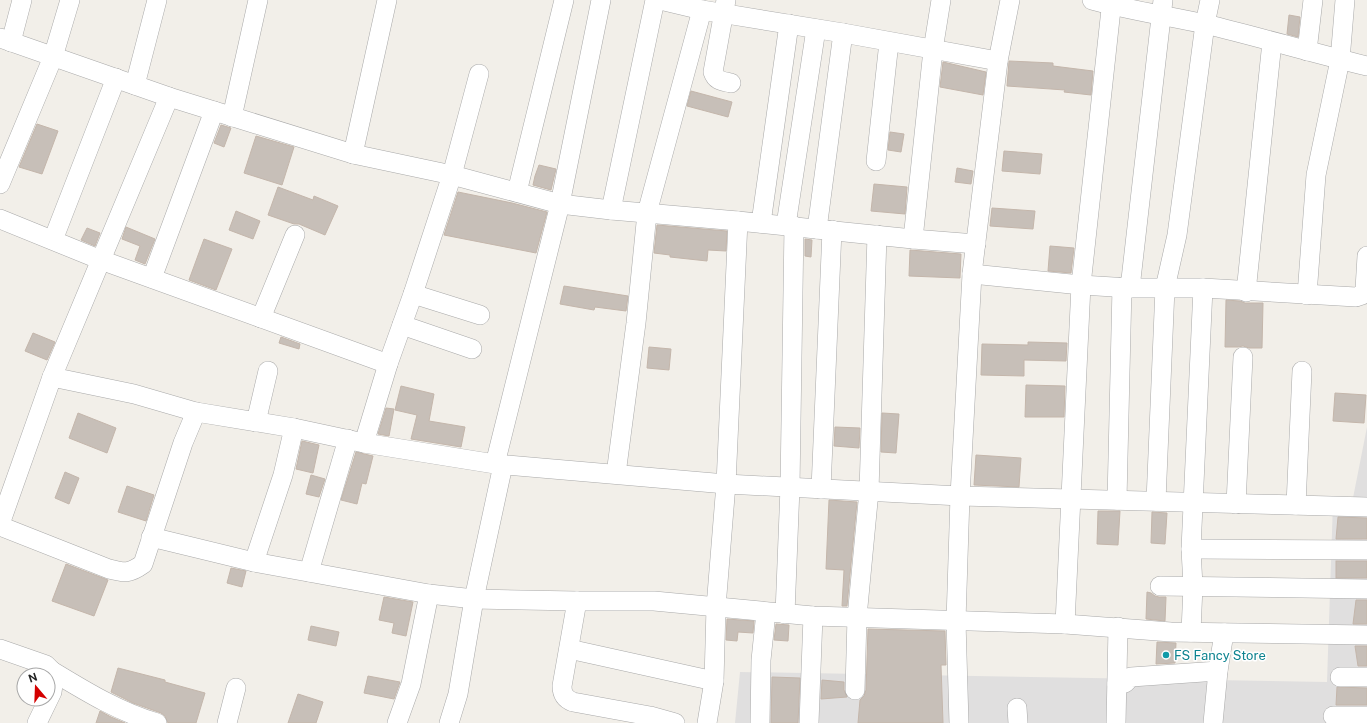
<svg xmlns="http://www.w3.org/2000/svg" width="1367" height="723" font-family="'Public Sans',sans-serif">
  <style>
    .residential { fill: #e0dfdf }
    .building { fill: #c7bfb8; stroke: #c4b6ab }
    .lines { fill: none; stroke-linecap: round; stroke-linejoin: round }
    .minor-casing { stroke: #a9a9a9; stroke-width: 20 }
    .minor { stroke: #fff; stroke-width: 19 }
    .culture-dot { fill: #0f9aa8; stroke: #fff; stroke-width: 1.5 }
    .labels { text-anchor: middle; dominant-baseline: central; stroke-width: 3; stroke-linejoin: round; paint-order: stroke }
    .culture-label { font-size: 13px; fill: #0d838f; stroke: #fff; text-anchor: start }
  </style>
  <rect width="100%" height="100%" fill="#f2efe9"/>
  <path class="residential" d="M 1367,427 L 1367,723 L 735,723 L 740,672 L 1327,682 L 1333,502 L 1352,503 Z"/>
  <g class="building">
    <path d="M 1289,15 L 1300,17 L 1298,37 L 1287,34 Z"/>
    <path d="M 1009,61 L 1053,63 L 1053,66 L 1093,71 L 1091,95 L 1064,92 L 1065,90 L 1007,86 Z"/>
    <path d="M 943,62 L 986,72 L 983,95 L 940,87 Z"/>
    <path d="M 691,91 L 732,102 L 728,117 L 687,106 Z"/>
    <path d="M 37,124 L 58,131 L 42,174 L 19,167 Z"/>
    <path d="M 221,125 L 231,128 L 224,147 L 214,143 Z"/>
    <path d="M 890,132 L 904,134 L 901,152 L 888,150 Z"/>
    <path d="M 256,136 L 294,147 L 282,185 L 244,173 Z"/>
    <path d="M 1004,151 L 1042,154 L 1040,174 L 1002,171 Z"/>
    <path d="M 539,165 L 556,169 L 551,190 L 533,185 L 535,176 Z"/>
    <path d="M 957,168 L 973,171 L 971,184 L 955,182 Z"/>
    <path d="M 874,184 L 907,187 L 905,214 L 871,211 Z"/>
    <path d="M 278,187 L 313,200 L 314,196 L 338,206 L 325,235 L 299,224 L 294,224 L 268,215 Z"/>
    <path d="M 458,192 L 512,203 L 547,212 L 536,253 L 444,235 Z"/>
    <path d="M 992,208 L 1035,211 L 1033,229 L 990,226 Z"/>
    <path d="M 236,211 L 260,221 L 253,239 L 229,230 Z"/>
    <path d="M 657,225 L 727,231 L 726,251 L 708,250 L 707,261 L 670,257 L 670,255 L 654,253 Z"/>
    <path d="M 126,227 L 155,239 L 145,264 L 135,260 L 140,246 L 122,239 Z"/>
    <path d="M 87,228 L 100,233 L 95,246 L 81,240 Z"/>
    <path d="M 204,239 L 232,249 L 216,290 L 189,280 Z"/>
    <path d="M 805,239 L 812,240 L 811,257 L 805,256 Z"/>
    <path d="M 1050,246 L 1074,248 L 1071,273 L 1048,271 Z"/>
    <path d="M 910,250 L 961,254 L 960,278 L 909,276 Z"/>
    <path d="M 564,286 L 628,296 L 626,311 L 595,307 L 594,310 L 560,304 Z"/>
    <path d="M 1226,300 L 1240,301 L 1245,303 L 1263,303 L 1262,348 L 1249,348 L 1243,346 L 1238,347 L 1225,347 Z"/>
    <path d="M 33,333 L 55,342 L 47,360 L 25,351 Z"/>
    <path d="M 281,337 L 300,344 L 299,349 L 279,343 Z"/>
    <path d="M 1028,342 L 1067,343 L 1066,361 L 1024,360 L 1024,376 L 981,375 L 982,344 L 1028,345 Z"/>
    <path d="M 649,347 L 671,349 L 669,370 L 647,368 Z"/>
    <path d="M 1026,385 L 1065,386 L 1064,417 L 1025,417 Z"/>
    <path d="M 401,386 L 434,394 L 429,421 L 465,427 L 461,447 L 411,439 L 417,415 L 395,410 Z"/>
    <path d="M 1335,393 L 1366,395 L 1364,423 L 1333,421 Z"/>
    <path d="M 386,408 L 394,409 L 389,436 L 378,434 Z"/>
    <path d="M 78,413 L 116,428 L 107,453 L 69,438 Z"/>
    <path d="M 882,413 L 899,414 L 896,453 L 881,452 Z"/>
    <path d="M 835,427 L 860,428 L 859,448 L 834,446 Z"/>
    <path d="M 302,441 L 319,445 L 313,473 L 296,469 Z"/>
    <path d="M 356,452 L 373,456 L 366,484 L 362,483 L 357,504 L 341,500 Z"/>
    <path d="M 976,455 L 1021,458 L 1019,487 L 974,485 Z"/>
    <path d="M 65,472 L 79,478 L 69,504 L 55,498 Z"/>
    <path d="M 311,475 L 325,479 L 319,497 L 306,494 Z"/>
    <path d="M 127,486 L 154,495 L 146,521 L 118,512 Z"/>
    <path d="M 829,500 L 857,502 L 847,606 L 842,606 L 844,570 L 826,569 Z"/>
    <path d="M 1098,511 L 1120,511 L 1118,545 L 1097,544 Z"/>
    <path d="M 1152,512 L 1167,513 L 1165,544 L 1151,543 Z"/>
    <path d="M 1338,517 L 1367,518 L 1367,539 L 1336,539 Z"/>
    <rect x="1336" y="561" width="31" height="17"/>
    <path d="M 66,564 L 108,580 L 94,616 L 52,601 Z"/>
    <path d="M 231,568 L 246,571 L 242,587 L 227,583 Z"/>
    <path d="M 1147,592 L 1151,593 L 1155,596 L 1159,597 L 1166,597 L 1165,621 L 1146,619 Z"/>
    <path d="M 384,597 L 413,602 L 406,636 L 392,633 L 394,623 L 379,620 Z"/>
    <path d="M 1356,600 L 1367,600 L 1367,624 L 1353,624 Z"/>
    <path d="M 727,619 L 754,621 L 753,633 L 738,632 L 737,641 L 726,640 Z"/>
    <path d="M 776,624 L 789,625 L 788,641 L 774,640 Z"/>
    <path d="M 311,626 L 339,632 L 336,646 L 308,640 Z"/>
    <path d="M 868,629 L 945,631 L 946,665 L 941,665 L 943,723 L 858,723 L 860,700 L 864,696 L 866,690 Z"/>
    <path d="M 1157,642 L 1176,643 L 1175,663 L 1156,664 Z"/>
    <path d="M 1355,646 L 1367,646 L 1367,666 L 1358,666 Z"/>
    <path d="M 118,668 L 165,680 L 165,682 L 205,693 L 196,723 L 168,723 L 165,716 L 161,713 L 133,703 L 111,692 Z"/>
    <path d="M 368,676 L 400,682 L 394,699 L 364,693 Z"/>
    <path d="M 772,677 L 800,678 L 798,723 L 771,723 Z"/>
    <path d="M 822,680 L 844,682 L 844,690 L 847,697 L 821,699 Z"/>
    <path d="M 1337,687 L 1367,688 L 1367,705 L 1336,705 Z"/>
    <path d="M 298,694 L 323,702 L 316,723 L 288,723 Z"/>
    <path d="M 100,711 L 111,717 L 125,723 L 96,723 Z"/>
  </g>
  <g class="lines">
    <g class="minor-casing">
      <g id="minor">
        <path d="M 660,0 L 702,10 L 843,33 L 998,61"/>
        <path d="M 726,0 L 713,72 C 716,81 722,81 731,83"/>
        <path d="M 1092,0 C 1129,10 1167,16 1205,24 C 1259,37 1313,53 1367,66"/>
        <path d="M 0,38 L 169,97 L 353,154 L 452,175 L 560,204 L 611,210 L 738,221 L 913,239 L 976,244"/>
        <path d="M 11,42 L 22,0"/>
        <path d="M 1307,51 L 1313,0"/>
        <path d="M 135,85 L 157,0"/>
        <path d="M 232,117 L 258,0"/>
        <path d="M 353,154 L 387,0"/>
        <path d="M 876,161 L 889,42"/>
        <path d="M 0,184 L 53,57 L 70,0"/>
        <path d="M 517,192 L 564,0"/>
        <path d="M 611,210 L 655,0"/>
        <path d="M 0,219 L 101,260 L 388,364"/>
        <path d="M 761,223 L 789,24"/>
        <path d="M 786,225 L 816,29"/>
        <path d="M 817,229 L 843,33"/>
        <path d="M 913,239 L 933,50 L 941,0"/>
        <path d="M 53,240 L 116,78"/>
        <path d="M 972,274 L 1081,285 L 1130,288 L 1203,288 L 1356,297 L 1362,295 L 1365,289 L 1367,256"/>
        <path d="M 152,278 L 214,111"/>
        <path d="M 1130,288 L 1163,0"/>
        <path d="M 1246,292 L 1272,42"/>
        <path d="M 413,294 L 480,315"/>
        <path d="M 1307,295 L 1316,175 L 1340,60 L 1345,0"/>
        <path d="M 261,318 L 295,235"/>
        <path d="M 402,325 L 472,349"/>
        <path d="M 52,377 L 134,394 L 196,412 L 294,428 L 364,443 L 495,464 L 726,484 L 960,496 L 1367,507"/>
        <path d="M 256,422 L 268,371"/>
        <path d="M 364,443 L 388,364 L 413,294 L 452,175 L 479,74"/>
        <path d="M 495,464 L 560,204 L 601,0"/>
        <path d="M 616,474 L 636,323 L 647,213 L 702,10"/>
        <path d="M 821,489 L 832,230"/>
        <path d="M 1117,500 L 1122,287"/>
        <path d="M 1156,501 L 1165,288 L 1177,235 L 1205,24 L 1210,0"/>
        <path d="M 1236,504 L 1243,357"/>
        <path d="M 1296,505 L 1302,371"/>
        <path d="M 0,524 L 52,377 L 169,97"/>
        <path d="M 0,526 L 109,569 C 125,573 129,574 143,564 L 183,443 L 196,412"/>
        <path d="M 151,537 L 254,562 L 429,594 L 474,599 L 577,601 L 654,601 L 813,616 L 1065,624 L 1171,632 L 1367,635"/>
        <path d="M 1191,549 L 1367,550"/>
        <path d="M 254,562 L 283,475 L 294,428"/>
        <path d="M 309,572 L 348,439"/>
        <path d="M 1160,586 L 1367,589"/>
        <path d="M 577,601 L 562,686 C 562,694 565,699 573,702 L 650,716 L 675,723"/>
        <path d="M 785,614 L 790,487 L 794,226"/>
        <path d="M 1065,624 L 1081,285 L 1112,0"/>
        <path d="M 1191,632 L 1193,586 L 1191,549 L 1203,288"/>
        <path d="M 0,649 L 46,665 L 52,671 L 54,678 L 52,692 L 37,723"/>
        <path d="M 569,649 L 714,681"/>
        <path d="M 52,671 C 85,691 119,712 157,723"/>
        <path d="M 1340,677 L 1367,677"/>
        <path d="M 1117,684 L 1125,683 L 1131,677 L 1218,671"/>
        <path d="M 855,690 L 857,617 L 869,491 L 877,235"/>
        <path d="M 1017,708 L 1018,723"/>
        <path d="M 1333,716 L 1367,716"/>
        <path d="M 227,723 L 236,688"/>
        <path d="M 397,723 L 411,684 L 429,594"/>
        <path d="M 449,723 L 458,694 L 474,599 L 503,465"/>
        <path d="M 707,723 L 714,681 L 716,607 L 726,484 L 738,221"/>
        <path d="M 760,723 L 761,660 L 766,612"/>
        <path d="M 809,723 L 813,616"/>
        <path d="M 959,723 L 956,621 L 960,496 L 972,274 L 998,61 L 1010,0"/>
        <path d="M 1116,723 L 1118,627"/>
        <path d="M 1213,723 L 1218,671 L 1224,633"/>
      </g>
    </g>
    <use href="#minor" class="minor"/>
  </g>
  <circle class="culture-dot" cx="1166" cy="655" r="4"/>
  <g class="labels">
    <g class="culture-label">
      <text x="1174" y="655">FS Fancy Store</text>
    </g>
  </g>
  <g transform="translate(36 687) rotate(341)"><circle r="19" fill="#ffffff" stroke="#a7a7a7"/>
  <path d="M0-3L7 15L0 10L-7 15Z" fill="#d40000"/>
  <text y="-6" font-size="11" font-weight="bold" text-anchor="middle" fill="#222222">N</text>
  </g>
</svg>
